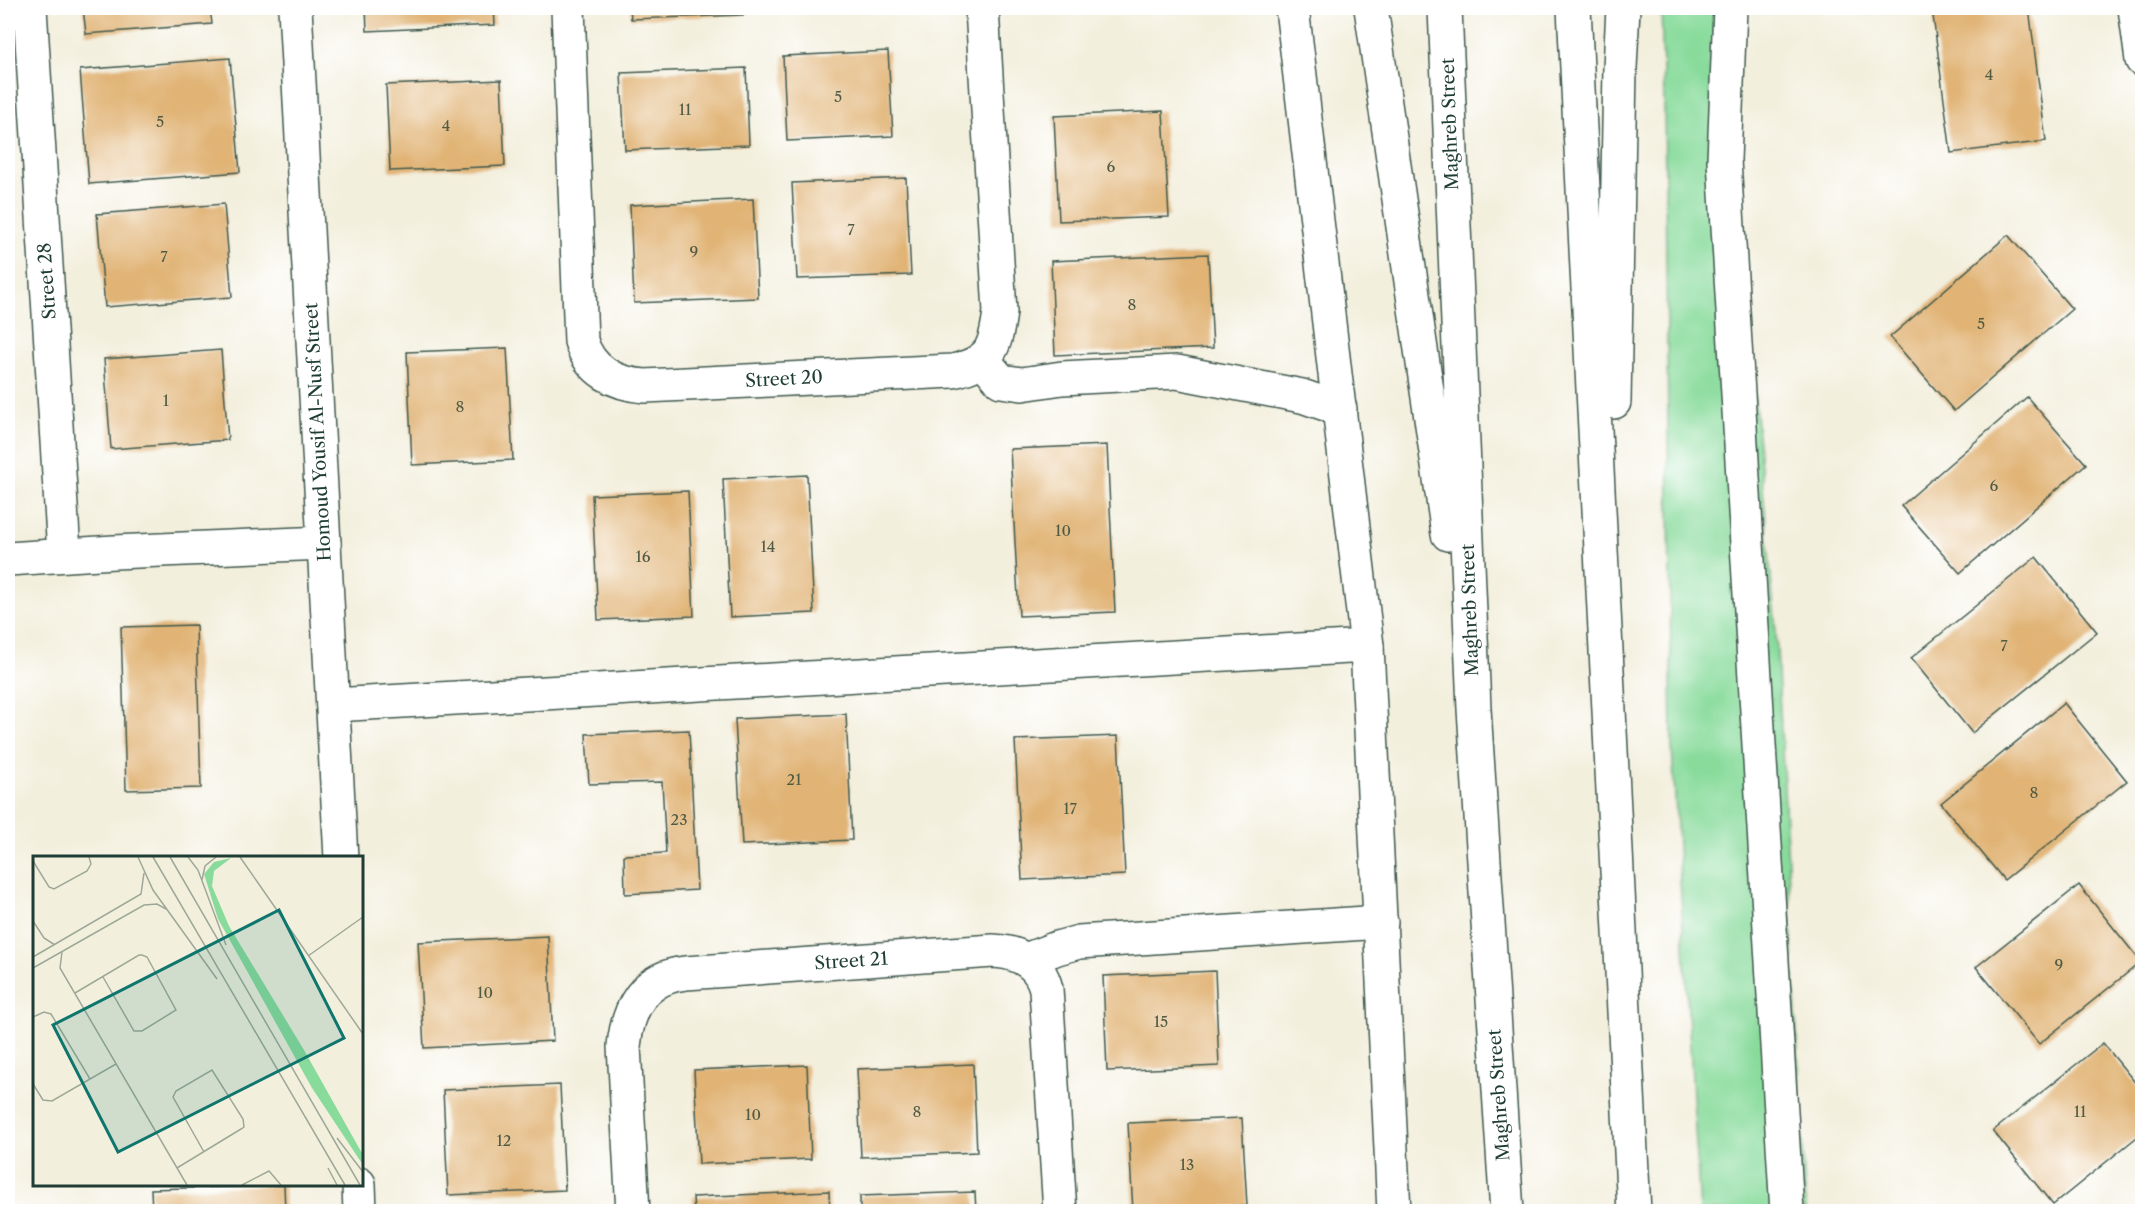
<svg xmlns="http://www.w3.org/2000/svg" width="2150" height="1219" font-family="'Libre Caslon Text',serif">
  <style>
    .green { fill: #89db9c; stroke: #548c68; stroke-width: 1.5 }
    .building { fill: #e1b476 }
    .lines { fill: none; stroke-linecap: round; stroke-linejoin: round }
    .minor-casing { stroke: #3f584d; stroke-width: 36 }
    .highway-casing { stroke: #3f584d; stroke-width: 36 }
    .minor { stroke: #fff; stroke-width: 33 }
    .highway { stroke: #fff; stroke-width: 33 }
    .labels { text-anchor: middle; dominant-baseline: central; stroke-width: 5; stroke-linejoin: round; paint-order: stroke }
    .number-label { font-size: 15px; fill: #505b44 }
    .street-label { font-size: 18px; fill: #1f3d34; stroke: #fff }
    .inset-road { fill: none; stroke: #9ea899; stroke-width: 1.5 }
    .view { fill: #0f766e; fill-opacity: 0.15; stroke: #0f766e; stroke-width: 3 }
    .inset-edge { fill: none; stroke: #1f3d34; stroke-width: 3 }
  </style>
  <rect width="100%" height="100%" fill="#fff"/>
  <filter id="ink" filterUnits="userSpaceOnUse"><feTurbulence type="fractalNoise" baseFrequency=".0167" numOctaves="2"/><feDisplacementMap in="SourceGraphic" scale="12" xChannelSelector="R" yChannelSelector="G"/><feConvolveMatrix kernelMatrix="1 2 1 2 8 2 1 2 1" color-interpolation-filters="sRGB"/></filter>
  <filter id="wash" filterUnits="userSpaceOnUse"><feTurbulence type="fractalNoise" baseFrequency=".008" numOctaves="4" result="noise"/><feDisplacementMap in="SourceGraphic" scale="24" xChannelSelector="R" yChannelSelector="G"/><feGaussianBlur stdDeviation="1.35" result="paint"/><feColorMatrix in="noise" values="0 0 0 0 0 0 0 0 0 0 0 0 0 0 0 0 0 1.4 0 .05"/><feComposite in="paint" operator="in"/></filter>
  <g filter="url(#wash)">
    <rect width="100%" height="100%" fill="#f3efdd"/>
    <path class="green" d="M 1661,8 L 1719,8 L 1776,632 L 1806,1211 L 1700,1211 L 1672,747 L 1664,100 Z"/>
    <g id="blocks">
      <g class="building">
        <path d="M 83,8 L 210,8 L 212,24 L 86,34 Z"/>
        <path d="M 366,8 L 494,8 L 495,25 L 367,31 Z"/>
        <path d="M 630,8 L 743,8 L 743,15 L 631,19 Z"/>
        <path d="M 1932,8 L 2029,8 L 2046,141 L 1951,153 Z"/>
        <path d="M 888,51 L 893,136 L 787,141 L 783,56 Z"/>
        <path d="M 230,58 L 240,172 L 89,184 L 80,70 Z"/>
        <path d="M 746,68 L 749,145 L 625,150 L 621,73 Z"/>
        <path d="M 501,80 L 505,166 L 390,171 L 386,85 Z"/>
        <path d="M 1163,111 L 1169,217 L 1059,221 L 1054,116 Z"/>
        <path d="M 906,178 L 911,275 L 797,279 L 792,183 Z"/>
        <path d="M 753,199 L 758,298 L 634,303 L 630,205 Z"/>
        <path d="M 224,204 L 232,297 L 105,307 L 97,214 Z"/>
        <path d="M 2008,235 L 2072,309 L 1954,411 L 1890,337 Z"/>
        <path d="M 1208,254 L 1213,348 L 1055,355 L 1051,261 Z"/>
        <path d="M 507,348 L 513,460 L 412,465 L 407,352 Z"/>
        <path d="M 221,350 L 228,440 L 111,449 L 104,359 Z"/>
        <path d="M 2027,397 L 2086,464 L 1960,573 L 1901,506 Z"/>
        <path d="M 1107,445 L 1115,612 L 1019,616 L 1010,449 Z"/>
        <path d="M 807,475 L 814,613 L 730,617 L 723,479 Z"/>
        <path d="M 688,491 L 694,616 L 598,620 L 592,495 Z"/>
        <path d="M 2036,557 L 2097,632 L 1972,733 L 1911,658 Z"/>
        <path d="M 196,625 L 201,788 L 126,790 L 121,627 Z"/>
        <path d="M 2064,703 L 2127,781 L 2004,880 L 1941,803 Z"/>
        <path d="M 846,714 L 852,840 L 742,845 L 735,719 Z"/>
        <path d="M 689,730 L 697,890 L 625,894 L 624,855 L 666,853 L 662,782 L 589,784 L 586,734 Z"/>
        <path d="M 1118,736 L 1125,875 L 1022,880 L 1015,740 Z"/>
        <path d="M 2079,885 L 2141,962 L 2039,1044 L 1976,967 Z"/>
        <path d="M 548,936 L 553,1041 L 424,1048 L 418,942 Z"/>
        <path d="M 1215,971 L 1219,1066 L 1107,1071 L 1103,976 Z"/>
        <path d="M 2103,1043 L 2142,1091 L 2142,1133 L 2053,1205 L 1993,1131 Z"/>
        <path d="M 973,1064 L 977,1152 L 861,1157 L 857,1069 Z"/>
        <path d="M 807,1065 L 811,1159 L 699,1164 L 694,1070 Z"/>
        <path d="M 560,1085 L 565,1190 L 448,1195 L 443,1090 Z"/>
        <path d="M 1242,1118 L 1247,1206 L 1133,1211 L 1128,1123 Z"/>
        <path d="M 284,1185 L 285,1212 L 152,1212 L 151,1189 Z"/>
        <path d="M 829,1191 L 830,1212 L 694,1212 L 693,1197 Z"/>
        <path d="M 975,1192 L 976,1212 L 860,1212 L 860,1196 Z"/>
      </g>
    </g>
  </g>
  <g filter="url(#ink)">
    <use href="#blocks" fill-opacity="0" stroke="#3f584d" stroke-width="1.5"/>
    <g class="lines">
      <g class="minor-casing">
        <g id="minor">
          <path d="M 30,8 L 64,554"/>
          <path d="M 295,8 L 341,858"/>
          <path d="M 568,8 L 581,341 C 590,371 616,384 645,386 L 953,371 C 991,362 995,349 1000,312 L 982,8"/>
          <path d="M 1292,8 L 1367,646 L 1394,1212"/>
          <path d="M 1730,8 L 1724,160 L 1787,1212"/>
          <path d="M 2135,8 L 2142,60"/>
          <path d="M 983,360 L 1001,381 L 1022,384 L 1062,378 L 1177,372 L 1302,396 L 1340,409"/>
          <path d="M 8,559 L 114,552 L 324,543"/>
          <path d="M 333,705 L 1367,646"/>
          <path d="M 1026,960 L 1057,948 L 1079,942 L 1381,922"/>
          <path d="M 359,1184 L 360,1212"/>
          <path d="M 633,1212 L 624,1046 C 628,1007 644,977 686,973 L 993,951 C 1019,952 1040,963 1046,989 L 1060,1212"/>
        </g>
      </g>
      <g class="highway-casing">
        <g id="highway">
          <path d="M 1371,8 L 1448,534"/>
          <path d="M 1445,8 L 1474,709 L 1507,1212"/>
          <path d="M 1574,8 L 1634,1212"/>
          <path d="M 1614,402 L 1620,68 L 1623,8"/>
        </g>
      </g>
      <use href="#minor" class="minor"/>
      <use href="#highway" class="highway"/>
    </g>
  </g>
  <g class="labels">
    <g class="number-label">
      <text x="1989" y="74">4</text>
      <text x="838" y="96">5</text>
      <text x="685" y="109">11</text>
      <text x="160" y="121">5</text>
      <text x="446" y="125">4</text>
      <text x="1111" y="166">6</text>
      <text x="851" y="229">7</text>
      <text x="694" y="251">9</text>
      <text x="164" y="256">7</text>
      <text x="1132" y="304">8</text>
      <text x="1981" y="323">5</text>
      <text x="166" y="400">1</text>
      <text x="460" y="406">8</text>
      <text x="1994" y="485">6</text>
      <text x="1063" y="530">10</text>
      <text x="768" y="546">14</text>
      <text x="643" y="556">16</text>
      <text x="2004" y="645">7</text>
      <text x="794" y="779">21</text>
      <text x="2034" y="792">8</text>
      <text x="1070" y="808">17</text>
      <text x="679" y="819">23</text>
      <text x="2059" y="964">9</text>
      <text x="485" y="992">10</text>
      <text x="1161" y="1021">15</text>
      <text x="917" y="1111">8</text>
      <text x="2080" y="1111">11</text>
      <text x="753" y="1114">10</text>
      <text x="504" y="1140">12</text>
      <text x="1187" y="1164">13</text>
    </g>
    <g class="street-label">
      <text transform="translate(1450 124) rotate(-92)">Maghreb Street</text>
      <text transform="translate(47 281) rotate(-94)">Street 28</text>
      <text transform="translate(784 379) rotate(-3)">Street 20</text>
      <text transform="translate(318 432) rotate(-93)">Homoud Yousif Al-Nusf Street</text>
      <text transform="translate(1470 610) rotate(-92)">Maghreb Street</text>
      <text transform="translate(851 961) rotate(-4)">Street 21</text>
      <text transform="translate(1499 1095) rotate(-94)">Maghreb Street</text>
    </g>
  </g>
  <g transform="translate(33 856)">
    <rect width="330" height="330" fill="#f3efdd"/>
    <path d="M 198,2 L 181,15 L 179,30 L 196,70 L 271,194 L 330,299 L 330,309 L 279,232 L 185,63 L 171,18 L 181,6 Z" fill="#89db9c"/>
    <path class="inset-road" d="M 105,1 L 120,34 L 184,123M 120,1 L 312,329M 137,1 L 327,329M 155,1 L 165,14 L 193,89M 207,1 L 330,178M 0,5 L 16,31 L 21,33 L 54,15 L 58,8 L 56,1M 169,24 L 172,10 L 183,1M 0,65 L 11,82 L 22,89M 29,96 L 27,112 L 154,329M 275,100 L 330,61M 0,101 L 108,38 L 111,17M 0,112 L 111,49 L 124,48 L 133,53M 42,137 L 106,99 L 109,99 L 114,101 L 143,154 L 109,175 L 101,175 L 70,121M 0,161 L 11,156 L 18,158 L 57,223M 0,228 L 10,244 L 19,245 L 83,208M 304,282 L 330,316M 144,312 L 208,273 L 211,271 L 210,263 L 179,214 L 143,235 L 140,241 L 171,296M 295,312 L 304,329M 209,329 L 236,315 L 248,329"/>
    <path class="view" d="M 246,54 L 311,182 L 85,296 L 20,169 Z"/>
    <rect width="330" height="330" class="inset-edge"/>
  </g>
  <rect width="2150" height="1219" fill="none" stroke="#fff" stroke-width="30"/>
</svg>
